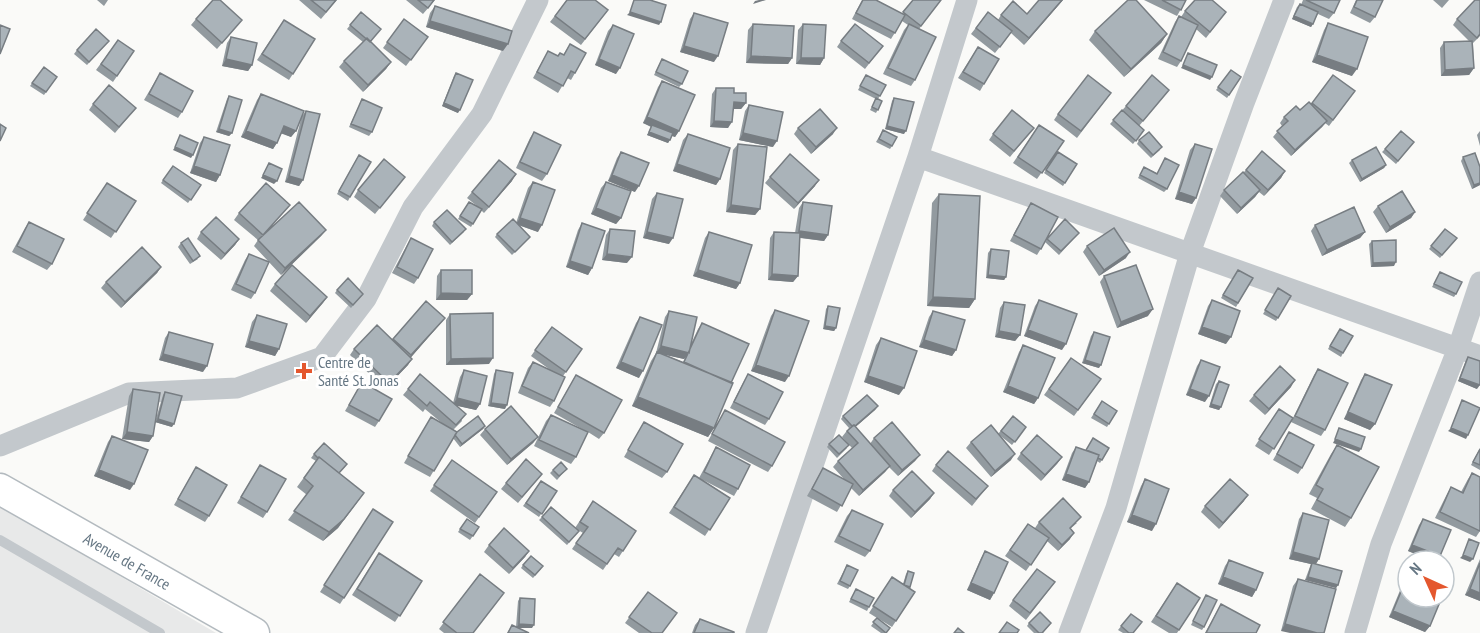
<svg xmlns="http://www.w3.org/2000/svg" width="1480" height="633" font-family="'PT Sans Narrow',sans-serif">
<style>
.built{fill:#e8e9e9}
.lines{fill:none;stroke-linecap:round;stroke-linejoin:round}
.secondary-casing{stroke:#b3babf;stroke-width:33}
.service{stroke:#c3c8cc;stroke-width:10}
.minor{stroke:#c3c8cc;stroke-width:21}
.secondary{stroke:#fff;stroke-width:30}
.wall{fill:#929a9f;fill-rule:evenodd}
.shaded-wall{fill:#777d82}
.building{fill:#aab3b9;stroke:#777d82;stroke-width:1.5}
.poi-dot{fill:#e4572e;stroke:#fff;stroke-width:2}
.labels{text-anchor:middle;stroke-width:6;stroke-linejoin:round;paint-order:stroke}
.poi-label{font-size:16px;fill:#657683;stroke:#fff;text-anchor:start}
.street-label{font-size:16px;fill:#657683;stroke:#fff}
</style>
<rect width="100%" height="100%" fill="#fafaf8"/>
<path class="built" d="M0,505L216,633H0Z"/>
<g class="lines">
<defs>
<path id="secondary" d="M0,489L254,633"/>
</defs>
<use href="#secondary" class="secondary-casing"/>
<path class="service" d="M0,540L160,633"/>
<path class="minor" d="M918,157L1480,356
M0,446L129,393L237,388L322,357L366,299L413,207L482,114L538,0
M756,633L918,157L967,0
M1069,633L1116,508L1190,253L1244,103L1284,0
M1355,633L1381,544L1458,348L1480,282"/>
<use href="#secondary" class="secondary"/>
</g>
<path class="wall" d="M97,0H108L104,6Z
M299,0H337L321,19Z
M406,0H435L423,14Z
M567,0L608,10L581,45L550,22Z
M862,0H876L903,14L913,0H941L919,29L915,80L911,86L883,74L904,30L908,25L902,21L891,39L852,19Z
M1063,0L1024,45L1011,33L995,53L971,34L988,12L998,20L1001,15L1027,14Z
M1144,0H1186L1177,16Z
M1303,0H1340L1334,13L1329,19L1318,14L1311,27L1292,19L1297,7L1300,4L1301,5Z
M1356,0H1383L1375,17L1370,23L1350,13Z
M1433,0H1449L1442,8Z
M1480,0V36L1473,43L1474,68L1469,75L1441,76L1440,48L1444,42L1469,41L1453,25L1457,19Z
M435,6L503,51L426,27L430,13Z
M1185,11L1226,12L1206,38L1196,29L1181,61L1177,67L1158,59L1175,22L1179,16L1181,17Z
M361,12L371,42L391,62L386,69L363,92L339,67L344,61L363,42L347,29Z
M694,13L714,62L680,52L690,19Z
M196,19L237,26L217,49L191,25Z
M404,19L428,37L406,66L383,48Z
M284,20L315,39L289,80L257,60Z
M1328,23L1352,76L1312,62L1324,30Z
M753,24L792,58L788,64L746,63L748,30Z
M803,24L824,58L820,65L796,64L798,30Z
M613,25L616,74L595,65L608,31Z
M1095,31L1167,34L1161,43L1124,77L1089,40Z
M231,37L252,65L248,71L222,66L227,43Z
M118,40L134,51L113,82L96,70Z
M109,41L87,65L74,54L77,50Z
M841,41L878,52L865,69L837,47Z
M570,44L575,73L571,80L567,78L558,93L533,78L548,51L558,56L563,55Z
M978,47L984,84L980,91L958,78Z
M662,59L682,84L679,87L654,75Z
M44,67L57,77L44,95L30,86Z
M1231,70L1241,77L1227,98L1216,90Z
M160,73L182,112L178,118L144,100Z
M456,73L458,113L442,106L454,76Z
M866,75L886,85L878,99L882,101L876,113L870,110L876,99L858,90Z
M662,81L679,131L675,137L672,136L668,143L647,135L651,127L643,123L658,87Z
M716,88L734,93L746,103L741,109H733L728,128L710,127L712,94Z
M1169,90L1139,126L1144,130L1133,144L1110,124L1126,106Z
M1355,91L1329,126L1325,123L1322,127L1291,156L1273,137L1282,126L1280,123L1284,117L1312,103Z
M1111,93L1077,138L1054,120L1058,114Z
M261,94L302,116L306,111L303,180L299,186L285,182L301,119L296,131L291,137L282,133L273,149L241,137L257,100Z
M229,96L232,133L229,136L216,132L227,99Z
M894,98L904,134L885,129L892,101Z
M362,99L372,132L369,136L349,127Z
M93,104L136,108L115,133L89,110Z
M749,105L773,147L739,140L745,111Z
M1039,125L1064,141L1037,179L1013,163Z
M798,128L833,134L811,154L794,134Z
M1034,128L1010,157L989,140L993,134Z
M883,130L892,146L890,149L876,142Z
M1480,131V146L1477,135Z
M534,132L547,174L542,181L516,168L530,138Z
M688,134L720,179L716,185L673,171L683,140Z
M204,137L220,175L216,182L190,173L200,143Z
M1139,140L1160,150L1151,158L1137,144Z
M1414,142L1396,164L1382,152L1385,149Z
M738,144L760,209L755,215L726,212L733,150Z
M1195,144L1196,198L1192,204L1175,199L1190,150Z
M621,152L635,192L608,181L617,158Z
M1058,152L1077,164L1063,186L1044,173Z
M1463,157L1480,185L1472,189L1461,161Z
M357,158L350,197L348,201L337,194Z
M1165,158L1167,189L1164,192L1138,178L1144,167L1157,173Z
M1352,160L1386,165L1384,168L1360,182L1349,163Z
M173,166L201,185L188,203L161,183Z
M1246,170L1285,171L1281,178L1264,196L1259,192L1255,197L1237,214L1220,196L1224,190L1243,173Z
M405,177L375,214L354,197L358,190Z
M770,177L815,186L794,209L765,183Z
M512,181L484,213L481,210L471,227L458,219L469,202L477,206L467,198L472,192Z
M533,182L538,232L518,225L530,237L512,255L495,237L497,234L516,223L528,188Z
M606,182L621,218L616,224L591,214L601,188Z
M107,183L136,201L111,238L83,220Z
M657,193L669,244L643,238L652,199Z
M939,194L975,299L969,308L927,306L932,203Z
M803,202L828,235L824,241L800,238L798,276L793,282L768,280L770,238L774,232L795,233L799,208Z
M1031,203L1045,242L1047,239L1079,233L1059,255L1045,242L1037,255L1010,241L1027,209Z
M290,205L285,211L263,235L326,230L321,236L281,275L254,246L258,240L234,220L239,213Z
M1378,206L1415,212L1411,218L1386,233L1373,212Z
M29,222L52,264L47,270L12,252L25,228Z
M434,222L464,232L450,245L432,226Z
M582,223L592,268L588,275L566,267L578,230Z
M1315,225L1365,232L1360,238L1322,256L1311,231Z
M610,229L627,263L602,260L606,235Z
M1445,229L1457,238L1440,258L1429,249Z
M201,232L239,239L235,245L221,260L197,239Z
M709,232L740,283L736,289L693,276L705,238Z
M411,238L418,278L414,284L392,273L407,245Z
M1372,241L1394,266L1371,267L1369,244Z
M181,243L198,259L190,264L178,247Z
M1087,246L1126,258L1099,276L1083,252Z
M991,249L1006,277L1004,280L986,278L988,253Z
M249,254L255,293L251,299L231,290L245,260Z
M161,267L157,273L121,308L101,288L106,282Z
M441,270L472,294L467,300H436L437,276Z
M1238,270L1253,278L1236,307L1221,298Z
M1440,272L1456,294L1454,297L1432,287Z
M1104,276L1148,316L1117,328L1100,282Z
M275,284L327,297L306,323L270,291Z
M1278,288L1291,296L1276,321L1263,314Z
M337,290L363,294L351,308L335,293Z
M1039,300L1062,350L1024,336L1035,306Z
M1212,300L1226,344L1198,334L1208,306Z
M426,301L445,318L411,357L408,365L385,389L350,355L354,349L392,340Z
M1004,302L1020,335L1015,341L995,337L1000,308Z
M828,306L836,328L834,331L823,329L826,309Z
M775,310L785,382L751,371L771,316Z
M669,311L690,346L698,329L702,323L731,383L714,428L708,437L632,406L651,361L656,353L665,317ZM663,354L684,359L685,358L683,362Z
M933,311L956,350L952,356L919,347L929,317Z
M450,314L489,364L446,365V320Z
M257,315L279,349L275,356L245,347L252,322Z
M640,317L639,378L616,368L636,323Z
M552,327L582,349L563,376L554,401L550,407L518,393L528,368L533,362L549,369L531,356Z
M169,332L203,372L159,360L165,338Z
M1094,332L1099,368L1082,363L1091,336Z
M1338,332L1343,353L1341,357L1328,349Z
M881,338L899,395L864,382L876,345Z
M1023,345L1038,398L1034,404L1003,392L1019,352Z
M1468,357L1477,389L1458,381L1466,360Z
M1071,358L1101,379L1074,416L1044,395Z
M1201,360L1205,402L1186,395L1197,366Z
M1318,369L1325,430L1321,436L1291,422L1269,455L1255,446L1279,409L1293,418L1314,375Z
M464,370L480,404L476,410L455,405L462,421L453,430L457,432L485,426L483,429L460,447L453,438L430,477L404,463L431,417L443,424L425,409L423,412L403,395L408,389L453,403L460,377Z
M496,370L505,409L488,406L494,374Z
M748,374L769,419L765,425L730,408L744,381Z
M1365,374L1375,424L1370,430L1344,419L1361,380Z
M576,375L604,433L599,439L588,432L576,457L571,464L534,446L546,421L551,415L587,432L554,413Z
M1219,381L1221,407L1219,410L1209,407L1216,384Z
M362,382L379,421L375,427L345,411Z
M1291,387L1265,415L1249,401L1254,395Z
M133,389L153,436L149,442L122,439L129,396Z
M165,392L172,427L155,422L163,395Z
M1102,401L1117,411L1107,427L1091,418Z
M878,406L875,410L855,427L870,444L874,438L920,455L915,461L898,476L889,467L885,472L859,496L851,488L837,512L807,496L823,468L844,479L833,467L838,461L852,448L842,437L849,428L841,419L843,416Z
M725,410L772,466L768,472L708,441Z
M1013,416L1026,427L1012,445L998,434Z
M644,422L667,472L662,478L624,457Z
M485,429L538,437L533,443L507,465L480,435Z
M1289,432L1302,468L1298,474L1273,460Z
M112,436L130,490L94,476L108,442Z
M971,442L1011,460L991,477L966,448Z
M829,444L847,448L837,458L827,447Z
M1337,445L1351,518L1345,527L1311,509L1317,498L1309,494L1331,454Z
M716,447L738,489L734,496L703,480L730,498L705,536L669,513L694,475L699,478L712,454Z
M1076,447L1085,450L1109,448L1100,463L1097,461L1089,482L1085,488L1062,480L1072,453Z
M1480,448V470L1471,465Z
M1021,453L1062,457L1041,481L1017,459Z
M314,454L345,467L339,473L364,493L338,528L323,541L288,520L307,495L297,487L316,461L311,458Z
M452,460L497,492L475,523L430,491Z
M260,465L267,512L263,518L237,503Z
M936,465L988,486L972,506L932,471Z
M196,467L209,516L205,522L174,505Z
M553,470L564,472L557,480L550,473Z
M1472,473L1480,531L1476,537L1435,518L1447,494L1451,487L1461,492L1468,479Z
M542,474L518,503L501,489L506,483Z
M1145,479L1152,531L1127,522L1141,486Z
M541,481L557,491L539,517L523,506Z
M893,490L934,493L930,499L911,518L889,496Z
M593,501L636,531L619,557L614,554L603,570L572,549L583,533L575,528Z
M1244,501L1219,529L1201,512L1205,506Z
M373,509L393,522L340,604L320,592Z
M852,510L870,551L865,557L834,542L847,516Z
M1303,513L1319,559L1316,564L1338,585L1336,588L1305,580L1311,564L1289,559L1299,519Z
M542,517L579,531L567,545L539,520Z
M467,519L479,527L470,540L458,532Z
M1423,519L1440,556L1437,561H1433L1408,551L1419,525Z
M1039,522L1077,523L1070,529V539L1058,551L1047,541L1026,571L1005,556L1028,524L1035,528Z
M489,545L529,551L525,557L509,574L484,552Z
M985,551L994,593L990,600L967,590L981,558Z
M379,553L422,581L395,622L352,595Z
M1480,559V601L1465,595Z
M1229,560L1256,590L1252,597L1218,584L1225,566Z
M523,565L541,569L533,578L521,568Z
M847,565L850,586L848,589L837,584Z
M908,571L909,588L915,592L892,627L879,619L890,628L886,633H881L871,626L877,618L869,613L892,577L903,584L906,574Z
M480,574L473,633H444L439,629Z
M1298,579L1336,589L1281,631L1293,586Z
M1055,582L1026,620L1009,606L1013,600Z
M1405,582L1430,626L1425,632L1389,617L1401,588Z
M1177,583L1200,598L1177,633H1169L1151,622Z
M856,589L869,607L867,611L849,602Z
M648,592L662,633H639L625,623Z
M1206,595L1204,627L1202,630L1191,625Z
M520,598L532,628H518L529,633H507L512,625L516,627L518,601Z
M1221,604L1256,633H1205Z
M1131,614L1133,633H1123L1118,630Z
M700,619L734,633H692L695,625Z
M1029,623H1051L1043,633H1034L1027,626Z"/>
<path class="shaded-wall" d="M759,0H766L753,4L755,1Z
M1062,0H1063L1024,45L1029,38Z
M630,12L661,22L659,25L627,15Z
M1294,16L1313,24L1311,27L1292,19Z
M430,21L508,44L503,51L426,27Z
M1167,34L1161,43L1124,77L1131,69Z
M684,46L718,56L714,62L680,52Z
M1317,55L1357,69L1352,76L1312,62Z
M751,56L792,58L788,64L746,63Z
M801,58H824L820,65L796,64Z
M226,59L252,65L248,71L222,66Z
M599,59L620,68L616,74L595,65Z
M391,62L386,69L363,92L368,85Z
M1183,65L1212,77L1210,80L1181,68Z
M1474,68L1469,75L1441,76L1445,70Z
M734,102L746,103L741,109H729Z
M444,103L460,110L458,113L442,106Z
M647,117L679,131L675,137L643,123Z
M714,121L732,122L728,128L710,127Z
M1327,121L1322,127L1291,156L1295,150Z
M284,126L296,131L291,137L280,133Z
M887,126L906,131L904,134L885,129Z
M837,128L833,134L811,154L816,147Z
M219,129L232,133L229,136L216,132Z
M246,131L277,143L273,149L241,137Z
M649,132L670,140L668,143L647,135Z
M743,133L777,141L773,147L739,140Z
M175,147L193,155L191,158L173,150Z
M677,164L720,179L716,185L673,171Z
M1386,165L1384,168L1360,182L1362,179Z
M194,166L220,175L216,182L190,173Z
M1285,171L1281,178L1264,196L1268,190Z
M516,174L512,181L484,213L489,207Z
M263,175L277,181L274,184L261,178Z
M612,175L639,186L635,192L608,181Z
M289,176L303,180L299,186L285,182Z
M819,180L815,186L794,209L798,203Z
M1480,183V185L1472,189L1474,185Z
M1260,190L1255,197L1237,214L1241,208Z
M1179,192L1196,198L1192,204L1175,199Z
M731,205L760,209L755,215L726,212Z
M596,208L621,218L616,224L591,214Z
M1415,212L1411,218L1386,233L1390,227Z
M520,218L542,225L538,232L516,224Z
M326,230L321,236L281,275L285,268Z
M799,231L828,235L824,241L795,237Z
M647,232L673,238L669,244L643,238Z
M1365,232L1360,238L1322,256L1327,250Z
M239,239L235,245L221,260L225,254Z
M1130,252L1126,258L1099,276L1104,270Z
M607,254L632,257L627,263L602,260Z
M570,261L592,268L588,275L566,267Z
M1396,262L1394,266L1371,267L1373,263Z
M161,267L157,273L121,308L125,302Z
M698,270L740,283L736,289L693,276Z
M772,274L798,276L793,282L768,280Z
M988,275L1006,277L1004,280L986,278Z
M441,293L472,294L467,300H436Z
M327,297L323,303L306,323L310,316Z
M933,297L975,299L969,308L927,306Z
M1153,309L1148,316L1117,328L1121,322Z
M445,318L440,324L407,362L411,355Z
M825,326L836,328L834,331L823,329Z
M1202,327L1231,337L1226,344L1198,334Z
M1028,330L1066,344L1062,350L1024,336Z
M999,331L1020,335L1015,341L995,337Z
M924,340L956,350L952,356L919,347Z
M249,341L279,349L275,356L245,347Z
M661,346L689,353L684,359L656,353Z
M163,354L207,366L203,372L159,360Z
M493,358L489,364L446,365L451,359Z
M412,359L408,365L385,389L389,383Z
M1085,360L1101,365L1099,368L1082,363Z
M621,362L643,371L639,378L616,368Z
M756,365L789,376L785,382L751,371Z
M868,376L904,388L899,395L864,382Z
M1460,378L1480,385L1477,389L1458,381Z
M1295,380L1291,387L1265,415L1269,409Z
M1008,386L1038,398L1034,404L1003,392Z
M1190,389L1209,396L1205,402L1186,395Z
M638,397L714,428L708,437L632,406Z
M457,398L480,404L476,410L453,405Z
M491,403L507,405L505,409L488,406Z
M1211,404L1221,407L1219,410L1209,407Z
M878,406L875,410L851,431L853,427Z
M1348,412L1375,424L1370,430L1344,419Z
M158,419L174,424L172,427L155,422Z
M485,426L483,429L460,447L462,444Z
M1451,428L1468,435L1466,439L1448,431Z
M127,432L153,436L149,442L122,439Z
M538,437L533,443L507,465L511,459Z
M1335,439L1361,449L1359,452L1333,443Z
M1015,454L1011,460L991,477L995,471Z
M920,455L915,461L898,476L902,470Z
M1062,457L1057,464L1041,481L1045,475Z
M890,466L885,472L859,496L863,490Z
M99,470L134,484L130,490L94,476Z
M1066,474L1089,482L1085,488L1062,480Z
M364,493L338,528L323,541L329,532Z
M934,493L930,499L911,518L915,512Z
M1248,495L1244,501L1219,529L1223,523Z
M1132,515L1156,524L1152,531L1127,522Z
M1074,533L1070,539L1058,551L1062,545Z
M1412,545L1440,556L1437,561H1433L1408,551Z
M529,551L525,557L509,574L513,568Z
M1293,552L1319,559L1315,565L1289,559Z
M1463,555L1473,559L1470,562L1460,558Z
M1223,577L1256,590L1252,597L1218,584Z
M1308,577L1338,585L1336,588L1305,580Z
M971,583L994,593L990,600L967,590Z
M1470,589L1480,593V601L1465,595Z
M1393,611L1430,626L1425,632L1389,617Z
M519,624L534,625L532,628H516Z
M1285,624L1317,633H1290L1281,631Z"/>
<path class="building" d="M213,0H220L242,20L222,43L196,19Z
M311,0H336L326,12Z
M418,0H434L428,8Z
M567,0H595L608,10L585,39L555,16Z
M634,0H650L666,5L661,22L630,12Z
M863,0H876L905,15L895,33L856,13Z
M913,0H941L921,26L903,12Z
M1039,0H1062L1029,38L1001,15L1013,1L1027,14Z
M1128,0H1136L1167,34L1131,69L1095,31Z
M1162,0H1186L1181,10Z
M1195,0H1212L1226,12L1210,32L1185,11Z
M1306,0H1340L1334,13Z
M1357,0H1383L1375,17L1354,7Z
M1475,0H1480V34L1477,38L1457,19Z
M1300,4L1318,12L1313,24L1294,16Z
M435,6L512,31L508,44L430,21Z
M361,12L381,29L370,42L350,25Z
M988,12L1012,31L1000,47L976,28Z
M694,13L728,23L718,56L684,46Z
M1179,16L1198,25L1181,61L1163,52Z
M404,19L428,37L411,60L387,42Z
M284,20L315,39L293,74L262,54Z
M1328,23L1368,37L1357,69L1317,55Z
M753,24L794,26L792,58L751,56Z
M803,24L826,25L824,58H801Z
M855,24L883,46L869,63L841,41Z
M909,24L936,37L915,80L888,68Z
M0,25L10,29L0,54Z
M613,25L634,34L620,68L599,59Z
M96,29L109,41L89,62L77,50Z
M231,37L257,43L252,65L226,59Z
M367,38L391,62L368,85L344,61Z
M118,40L134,51L117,76L101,64Z
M1472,41L1474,68L1445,70L1444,42Z
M570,44L586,53L575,73L571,71L563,86L537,72L548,51L558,56L560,53L564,55Z
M978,47L999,59L984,84L963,72Z
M1188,53L1217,65L1212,77L1183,65Z
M662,59L688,71L682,84L656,72Z
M44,67L57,77L46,92L32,83Z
M1231,70L1241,77L1229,95L1218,87Z
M160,73L193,91L182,112L149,94Z
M456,73L473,80L460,110L444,103Z
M866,75L886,85L880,96L860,86Z
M1088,75L1111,93L1081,131L1058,114Z
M1152,75L1169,90L1143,121L1126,106Z
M1333,75L1355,91L1333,120L1312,103Z
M662,81L695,95L679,131L647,117Z
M109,85L136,108L119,127L93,104Z
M716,88H734V93H746V103L734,102L732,122L714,121Z
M261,94L304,111L296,131L284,126L277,143L246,131Z
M229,96L242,100L232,133L219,129Z
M876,98L882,101L878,110L872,107Z
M894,98L914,102L906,131L887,126Z
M362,99L382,108L372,132L351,124Z
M1309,102L1327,121L1295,150L1277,131L1288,121L1284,117L1296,106L1300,110Z
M749,105L783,112L777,141L743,133Z
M820,109L837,128L816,147L798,128Z
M1012,110L1034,128L1014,151L993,134Z
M1122,110L1144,130L1136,141L1113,120Z
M306,111L320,114L303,180L289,176Z
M0,124L6,128L0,141Z
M652,125L673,133L670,140L649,132Z
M1039,125L1064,141L1042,173L1018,157Z
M883,130L897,137L892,146L879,139Z
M1401,131L1414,142L1398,161L1385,149Z
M534,132L561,145L547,174L520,162Z
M1149,132L1162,147L1153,155L1139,140Z
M688,134L730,148L720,179L677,164Z
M180,135L198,143L193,155L175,147Z
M204,137L230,145L220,175L194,166Z
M738,144L767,147L760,209L731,205Z
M1195,144L1212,149L1196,198L1179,192Z
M1376,147L1386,165L1362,179L1352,160Z
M1262,151L1285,171L1268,190L1246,170Z
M621,152L649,163L639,186L612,175Z
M1058,152L1077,164L1065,183L1046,170Z
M1475,153L1480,167V183L1474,185L1463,157Z
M790,154L819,180L798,203L770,177Z
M359,155L371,162L350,197L339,191Z
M1165,158L1179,165L1167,189L1140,175L1144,167L1157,174Z
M384,159L405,177L380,208L358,190Z
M499,160L516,174L489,207L472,192Z
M269,163L282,169L277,181L263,175Z
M173,166L201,185L191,200L163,180Z
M1243,172L1260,190L1241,208L1224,190Z
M533,182L555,190L542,225L520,218Z
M606,182L631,191L621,218L596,208Z
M107,183L136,201L116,232L87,213Z
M266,183L290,205L263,235L239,213Z
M1402,191L1415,212L1390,227L1378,206Z
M657,193L683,199L673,238L647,232Z
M939,194L980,196L975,299L933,297Z
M299,202L326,230L285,268L258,240Z
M469,202L482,209L473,224L460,216Z
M803,202L832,206L828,235L799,231Z
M1031,203L1058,217L1041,249L1014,235Z
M1354,207L1365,232L1327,250L1315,225Z
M447,210L466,229L452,242L434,222Z
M216,217L239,239L225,254L201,232Z
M513,219L530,237L515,252L497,234Z
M1065,219L1079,233L1061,251L1047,239Z
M29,222L64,239L52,264L17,246Z
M582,223L605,231L592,268L570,261Z
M1114,228L1130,252L1104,270L1087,246Z
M610,229L635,231L632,257L607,254Z
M1445,229L1457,238L1442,255L1431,246Z
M709,232L752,245L740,283L698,270Z
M774,232L800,233L798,276L772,274Z
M188,238L200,256L193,261L181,243Z
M411,238L433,249L418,278L397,267Z
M1396,240V262L1373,263L1372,241Z
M142,247L161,267L125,302L106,282Z
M991,249L1009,251L1006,277L988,275Z
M249,254L269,262L255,293L236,284Z
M292,265L327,297L310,316L275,284Z
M1136,265L1153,309L1121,322L1104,276Z
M441,270H472V294L441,293Z
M1238,270L1253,278L1238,303L1223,295Z
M1440,272L1462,282L1456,294L1434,284Z
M348,278L363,294L353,305L337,290Z
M1278,288L1291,296L1278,318L1265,310Z
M1039,300L1077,314L1066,344L1028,330Z
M1212,300L1240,311L1231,337L1202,327Z
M426,301L445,318L411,355L393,339Z
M1004,302L1025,305L1020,335L999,331Z
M828,306L840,308L836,328L825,326Z
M775,310L809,321L789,376L756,365Z
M669,311L697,317L689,353L661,346Z
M933,311L965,320L956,350L924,340Z
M493,313V358L451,359L450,314Z
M257,315L287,324L279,349L249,341Z
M640,317L662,325L643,371L621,362Z
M702,323L749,344L731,383L684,362Z
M377,325L412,359L389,383L354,349Z
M552,327L582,349L566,372L535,350Z
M1340,329L1353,336L1343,353L1330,346Z
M169,332L213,344L207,366L163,354Z
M1094,332L1110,337L1101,365L1085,360Z
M881,338L917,351L904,388L868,376Z
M1023,345L1055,358L1038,398L1008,386Z
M657,352L733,383L714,428L638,397Z
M1468,357L1480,361V385L1460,378Z
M1071,358L1101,379L1078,410L1049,389Z
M1201,360L1220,367L1209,396L1190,389Z
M533,362L565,377L554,401L522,386Z
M1280,366L1295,380L1269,409L1254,395Z
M1318,369L1348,383L1325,430L1295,416Z
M464,370L487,376L480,404L457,398Z
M496,370L513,373L507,405L491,403Z
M420,374L466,414L456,425L430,402L427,406L408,389Z
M748,374L783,392L769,419L734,402Z
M1365,374L1392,385L1375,424L1348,412Z
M576,375L622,400L604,433L558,407Z
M1219,381L1229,385L1221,407L1211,404Z
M362,382L392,399L379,421L349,405Z
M133,389L160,393L153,436L127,432Z
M165,392L182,396L174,424L158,419Z
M867,395L878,406L855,426L854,425L852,426L843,416Z
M1462,400L1480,408L1468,435L1451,428Z
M1102,401L1117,411L1109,424L1094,414Z
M511,406L538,437L511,459L485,429Z
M1279,409L1293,418L1274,449L1259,439Z
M725,410L785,442L772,466L712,434Z
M551,415L588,432L576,457L539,440Z
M478,416L485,426L462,444L455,435L457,432Z
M1013,416L1026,427L1015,442L1001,431Z
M431,417L457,432L434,471L408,456Z
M644,422L683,444L667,472L628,450Z
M892,422L920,455L902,470L874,438Z
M854,425L890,466L863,490L838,461L858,443L847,431Z
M991,425L1015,454L995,471L971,442Z
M1339,428L1365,437L1361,449L1335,439Z
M1289,432L1314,445L1302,468L1277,454Z
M839,435L849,445L839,454L829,444Z
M1037,435L1062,457L1045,475L1021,453Z
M112,436L148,450L134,484L99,470Z
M1093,438L1109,448L1102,460L1098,458L1099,455L1086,450Z
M324,443L347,464L339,473L319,457L318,458L314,454Z
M1337,445L1379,467L1351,518L1317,500L1323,489L1316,485Z
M716,447L750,465L738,489L704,472Z
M1076,447L1099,455L1089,482L1066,474Z
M1480,449V465L1473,462Z
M948,451L988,486L976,499L936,465Z
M319,457L364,493L344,519L329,532L294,511L313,486L304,478Z
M526,459L542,474L522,497L506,483Z
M452,460L497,492L479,517L434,485Z
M561,462L567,469L559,476L553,470Z
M260,465L286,479L267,512L241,497Z
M196,467L227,485L209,516L178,499Z
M823,468L853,484L842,506L812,489Z
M912,471L934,493L915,512L893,490Z
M1472,473L1480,477V531L1440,512L1451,487L1463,493Z
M694,475L730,498L710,530L674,507Z
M1145,479L1169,489L1156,524L1132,515Z
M1230,479L1248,495L1223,523L1205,506Z
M541,481L557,491L542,514L526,503Z
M1063,498L1081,517L1070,528L1074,533L1062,545L1039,522Z
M593,501L636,531L623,551L618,548L607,564L576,543L588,527L580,522Z
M551,507L579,531L569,542L542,517Z
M373,509L393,522L344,598L324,585Z
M852,510L883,524L870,551L839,536Z
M1303,513L1329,520L1319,559L1293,552Z
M467,519L479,527L473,536L460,529Z
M1423,519L1451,530L1440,556L1412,545Z
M1028,524L1049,538L1031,565L1010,550Z
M504,528L529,551L513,568L489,545Z
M1469,539L1479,543L1473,559L1463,555Z
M985,551L1008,562L994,593L971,583Z
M379,553L422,581L400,616L357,589Z
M531,556L543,566L535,575L523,565Z
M1229,560L1263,573L1256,590L1223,577Z
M1312,563L1342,571L1338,585L1308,577Z
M1480,563V593L1470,589Z
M847,565L858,570L850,586L840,581Z
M1037,569L1055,582L1030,613L1013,600Z
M908,571L914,573L910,587L904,585Z
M480,574L504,593L473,633H457L443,622Z
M892,577L915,592L896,621L873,606Z
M1298,579L1336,589L1324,633H1317L1285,624Z
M1405,582L1408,583V597H1442L1430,626L1393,611Z
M1177,583L1200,598L1179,630L1156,616Z
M856,589L874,598L869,607L851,599Z
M648,592L677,613L662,633H652L629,617Z
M1206,595L1217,600L1204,627L1193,621Z
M520,598L535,599L534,625L519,624Z
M1221,604L1260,625L1256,633H1206Z
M1040,612L1051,623L1042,633H1039L1029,623Z
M1131,614L1142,622L1133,633H1129L1121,626Z
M877,618L890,628L886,633L873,622Z
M700,619L734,632V633H694Z
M1007,622L1019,630L1017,633H999Z
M512,625L529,633H508Z
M958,628L964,633H954Z"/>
<path class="poi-dot" d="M301 362h6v6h6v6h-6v6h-6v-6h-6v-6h6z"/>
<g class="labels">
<g class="poi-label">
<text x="318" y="368">Centre de<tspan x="318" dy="18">Santé St. Jonas</tspan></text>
</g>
<g class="street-label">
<text transform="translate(127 561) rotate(30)" y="6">Avenue de France</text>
</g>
</g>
<g transform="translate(1426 579) rotate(315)"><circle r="28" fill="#ffffff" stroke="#c1c8cd" stroke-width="1.5"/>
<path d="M0-4.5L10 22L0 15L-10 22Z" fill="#e4572e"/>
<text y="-9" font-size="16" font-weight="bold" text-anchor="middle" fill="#657683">N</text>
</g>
</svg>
